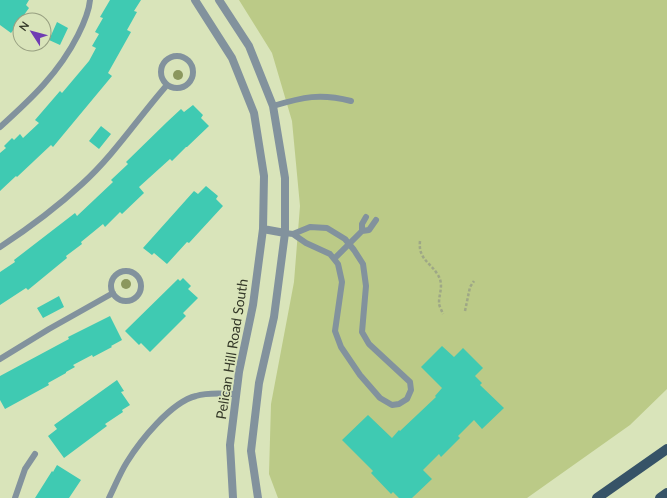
<svg xmlns="http://www.w3.org/2000/svg" width="667" height="498" font-family="Lato,sans-serif">
<style>
.green{fill:#bbca87}
.building{fill:#3fcab2}
.lines{fill:none;stroke-linecap:round;stroke-linejoin:round}
.path{stroke:#9ea786;stroke-width:2.5;stroke-dasharray:3 2;stroke-linecap:butt}
.service{stroke:#82929d;stroke-width:6}
.tertiary{stroke:#82929d;stroke-width:8}
.primary{stroke:#365367;stroke-width:10}
.tree{fill:#8b975e}
.labels{text-anchor:middle;stroke-width:3.5;stroke-linejoin:round;paint-order:stroke}
.street-label{font-size:14px;fill:#343828;stroke:#d9e4ba}
</style>
<rect width="100%" height="100%" fill="#d9e4ba"/>
<path class="green" d="M239,0H667V389L630,425L527,498H278L269,474L271,404L294,282L300,206L292,121L272,53Z"/>
<path class="building" d="M0,0H29L26,5L29,8L11,33L0,25Z
M110,0H141L134,11L137,12L127,30L131,32L108,73L112,76L53,147L51,145L17,177L16,176L0,191V153L6,148L4,146L12,138L14,140L20,134L23,138L39,123L35,120L60,91L62,93L89,61L96,48L92,46L99,34L95,32L103,18L100,17Z
M57,22L68,28L60,45L49,40Z
M193,105L203,115L201,118L209,126L187,147H186L172,161L170,159L139,187L144,193L122,214L120,212L105,227L103,224L81,242L82,244L66,256L67,258L28,290L26,288L0,305V272L15,262L14,260L75,213L77,216L113,182L111,180L128,164L126,162L167,122L181,109L184,112Z
M101,126L111,134L99,149L89,141Z
M206,186L218,196L216,199L223,206L189,243L187,242L167,264L154,253L152,255L143,248L194,191L198,194Z
M183,278L191,286L188,289L198,298L183,313L186,316L150,352L141,343L139,345L125,331L178,279L180,281Z
M59,296L64,307L43,318L37,308Z
M110,316L122,340L111,346L112,347L93,357L92,355L73,365L75,367L66,372V373L48,383L49,385L5,409L0,400V376L69,339L68,337Z
M442,346L454,357L463,348L483,368L475,376L482,383L480,385L504,408L482,429L474,420L458,436L460,438L441,457L439,454L423,470L432,479L412,498H399L393,492L391,494L371,473L373,471L342,440L368,415L392,438L399,430L400,431L436,397L435,396L442,388L421,367Z
M117,380L124,391L121,392L130,405L122,410L123,412L105,424L107,426L64,458L48,436L57,429L54,425Z
M57,465L81,480L69,498H35L52,471L53,472Z"/>
<g class="lines">
<path class="path" d="M420,241C418,259 430,262 438,275C444,285 439,293 439,303C439,306 442,311 443,314
M465,311L470,287L474,281"/>
<path class="service" d="M161 72a16 16 0 1 1 32 0a16 16 0 1 1-32 0Z
M273,106C303,97 320,93 351,101
M0,127C31,99 59,73 78,35C83,25 89,12 90,0
M362,231V224L366,217
M285,233L293,234L306,243L330,254L338,264L342,282L335,331L341,347L360,375L380,398L392,405L399,404L407,399L411,390L410,382L369,344L362,332L366,286L363,264L354,250L345,239L327,228L310,227L293,234
M0,247C29,228 56,208 82,184C114,155 138,118 167,85
M334,259L362,231L369,230L376,220
M111 286a15 15 0 1 1 30 0a15 15 0 1 1-30 0Z
M0,359L49,329L113,293
M15,498L25,469L35,454
M109,498C115,486 120,473 127,462C140,441 171,402 196,396C209,392 223,394 236,394"/>
<path class="tertiary" d="M195,0L232,58L254,113L264,176L263,229L253,305L239,372L230,445L233,498
M219,0L249,46L273,106L285,178V233L274,317L259,383L251,451L258,498
M263,229L285,233"/>
<path class="primary" d="M597,498L667,449
M660,498L667,493"/>
</g>
<g class="tree">
<circle cx="178" cy="75" r="5"/>
<circle cx="126" cy="284" r="5"/>
</g>
<g class="labels">
<g class="street-label">
<text transform="translate(232 349) rotate(-81)" y="5">Pelican Hill Road South</text>
</g>
</g>
<g transform="translate(32 32) rotate(306)"><circle r="19" fill="#d9e4ba" stroke="#979f80"/>
<path d="M0-3L7 15L0 10L-7 15Z" fill="#6f3cb3"/>
<text y="-6" font-size="11" font-weight="bold" text-anchor="middle" fill="#343828">N</text>
</g>
</svg>
